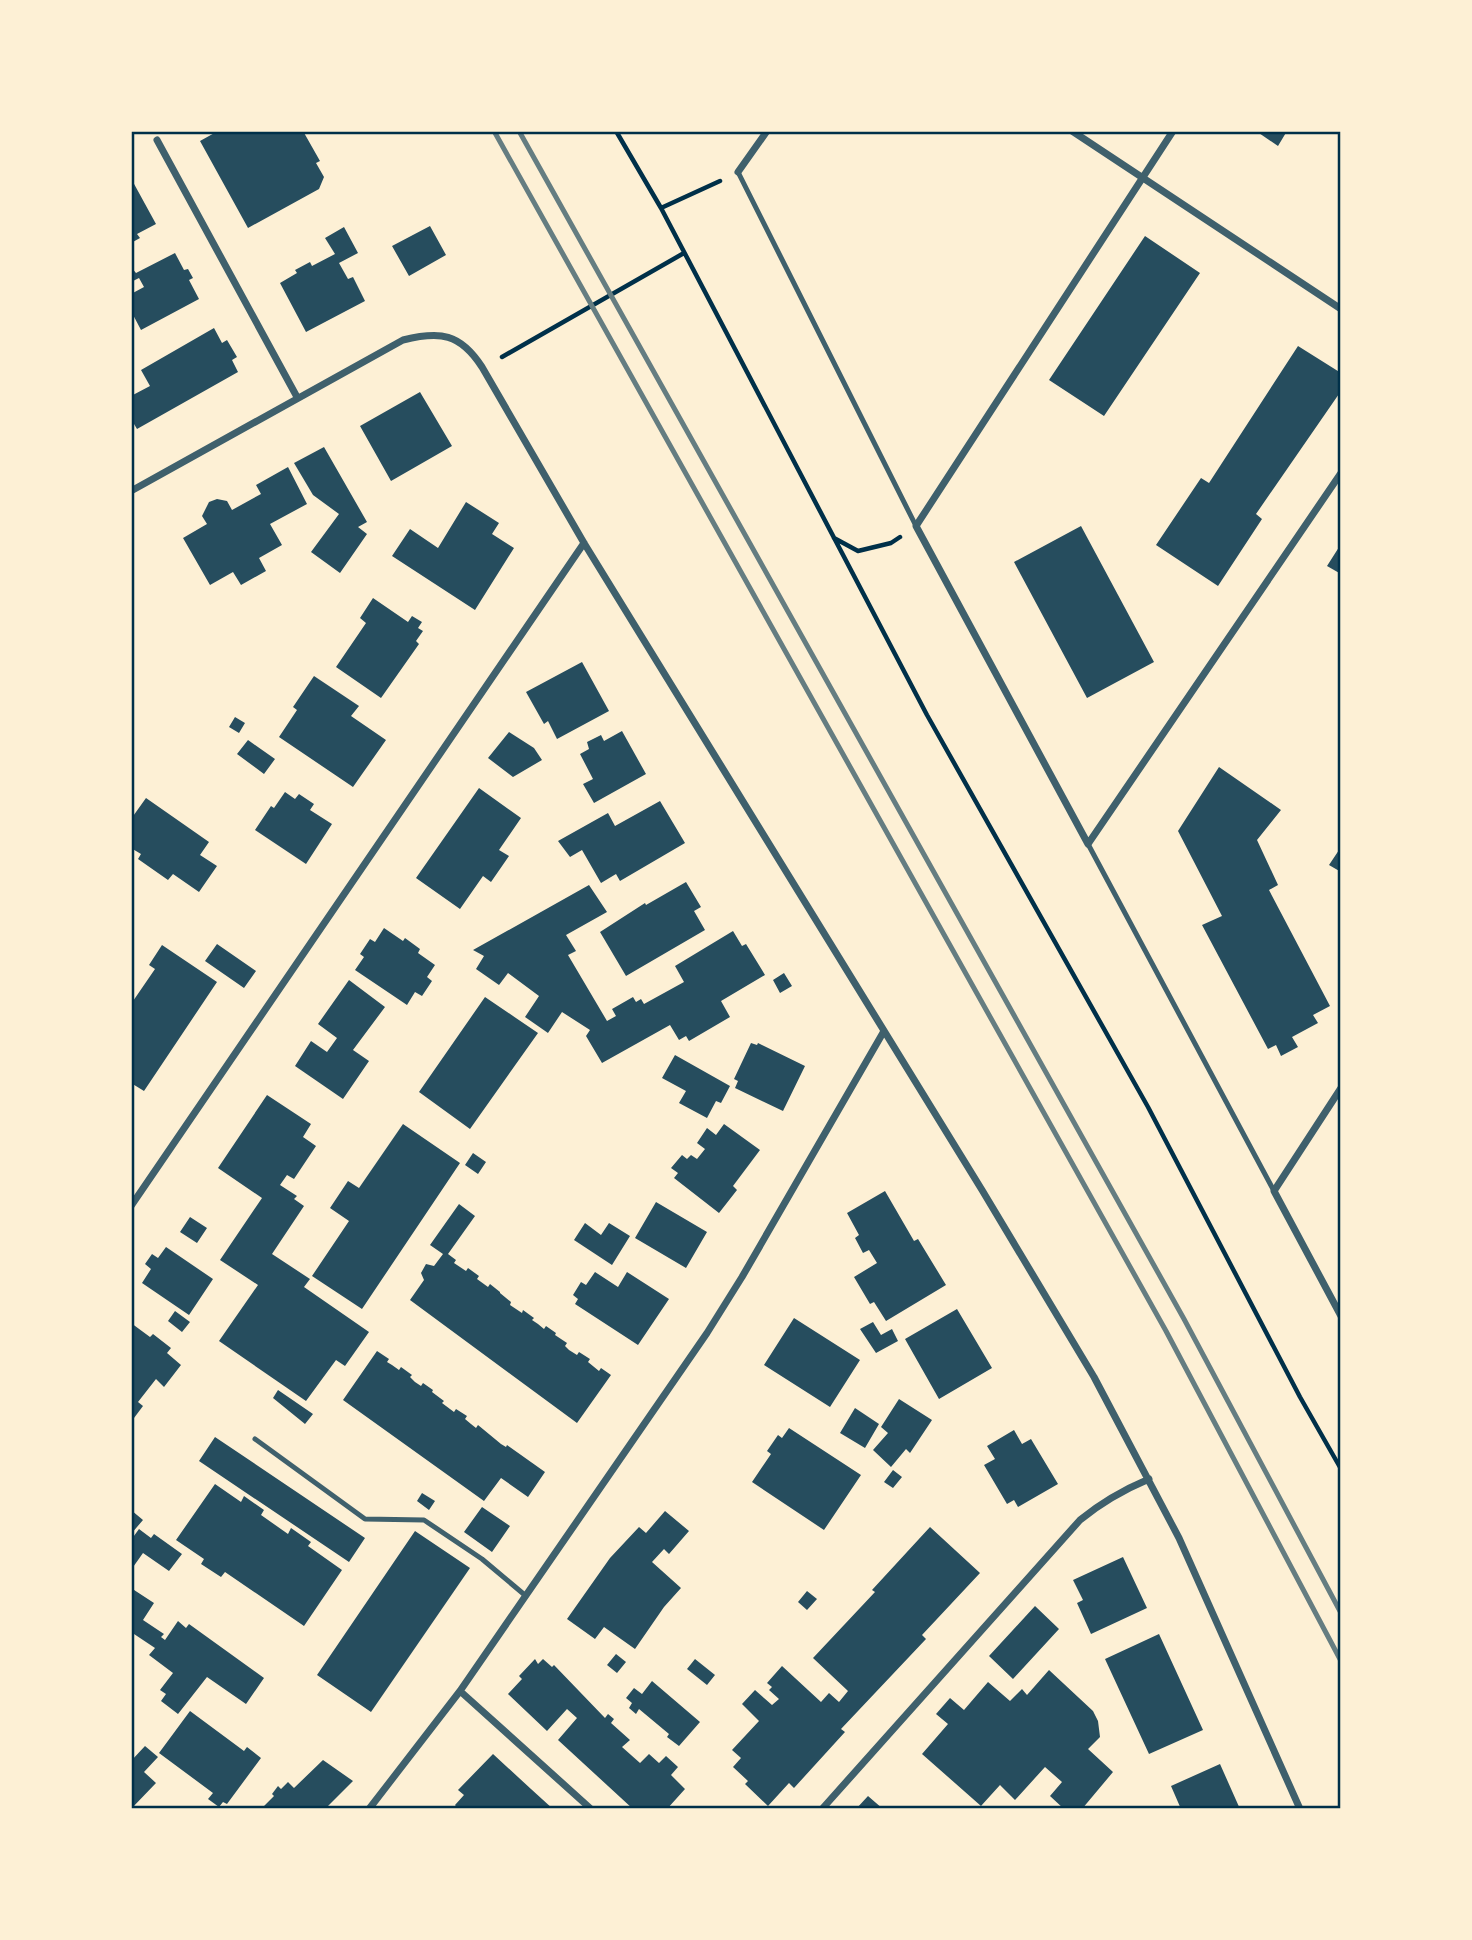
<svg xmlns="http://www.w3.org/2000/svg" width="1472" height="1940" font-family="'Alegreya Sans',sans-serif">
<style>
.building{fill:#264d5e}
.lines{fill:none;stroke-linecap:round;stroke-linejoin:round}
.path{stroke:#003049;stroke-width:4.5}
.service{stroke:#3f606c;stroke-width:5}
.minor{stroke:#3f606c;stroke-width:7}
.rail{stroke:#657d81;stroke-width:5}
.neatline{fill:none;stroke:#003049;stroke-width:2.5}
</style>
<rect width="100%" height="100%" fill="#fdf0d5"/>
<path class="building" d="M218,131H303L320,161L316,163L324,177L319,189L248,228L200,141Z
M1256,131H1287L1278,146Z
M133,182L156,224L137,234L140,238L131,243V183Z
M430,226L446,255L409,276L392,246Z
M344,227L358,253L339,263L348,279L353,277L365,301L306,332L280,283L297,273L295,270L310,262L312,266L335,254L325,238Z
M1145,236L1200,273L1104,416L1049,380Z
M175,253L184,270L188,269L193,278L189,280L199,299L141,330L131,311V294L144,287L139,278L131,282V267L136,273Z
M214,328L222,343L227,340L237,357L232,360L238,372L137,429L131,419V396L150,386L141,370Z
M1298,346L1341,373V391L1256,514L1262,519L1218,586L1156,545L1201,478L1209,483Z
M420,392L452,446L391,481L360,426Z
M324,447L367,522L358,527L367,534L340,573L311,552L339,514L313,495L294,463Z
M288,467L307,504L270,524L282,545L259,558L266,571L241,585L233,572L210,585L183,538L207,524L202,516L209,502L217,499L227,501L232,510L261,494L256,485Z
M466,502L499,523L492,534L514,548L475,610L392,556L410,529L438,548Z
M1081,526L1154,662L1087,698L1014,562Z
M1341,544V574L1327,566Z
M373,598L408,622L412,616L422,622L418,628L423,631L416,641L419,644L381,698L336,667L366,623L360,618Z
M582,662L609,711L557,739L548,721L544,724L526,692Z
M314,676L359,706L351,716L386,740L353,787L279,737L297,710L293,707Z
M235,717L245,723L239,733L229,727Z
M622,731L646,774L594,803L583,784L593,779L580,754L589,749L587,742L601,735L604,741Z
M509,732L534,748L542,760L513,777L488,758Z
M248,740L275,759L264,774L237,754Z
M1219,767L1281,810L1257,840L1278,885L1269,890L1330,1006L1313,1015L1318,1023L1292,1037L1298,1047L1281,1056L1276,1045L1268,1049L1202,925L1222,916L1178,831Z
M479,788L521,818L499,850L509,856L491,882L483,876L460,909L416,878Z
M285,792L295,799L299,794L314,804L310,810L332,824L306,864L255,830L271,806L274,808Z
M146,798L209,842L200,855L217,866L199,892L173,874L168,880L138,859L141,854L131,848V819Z
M660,801L685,843L620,881L616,874L601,883L582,850L570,857L558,841L608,813L615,826Z
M1341,847V872L1329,865Z
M686,882L701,907L694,911L705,930L626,976L600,932L645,903L646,905Z
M589,885L607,912L566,935L576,951L568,955L607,1021L616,1016L612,1009L633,997L636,1002L641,999L644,1004L684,982L675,966L733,931L742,946L746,944L765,975L721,1001L730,1017L689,1041L686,1036L679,1040L670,1025L602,1063L586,1036L590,1030L562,1012L548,1033L525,1017L539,996L508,973L499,985L476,969L484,956L473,950Z
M384,928L403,941L405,938L420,949L418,953L435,965L427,977L432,981L422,996L415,992L407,1005L355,970L364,957L360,954L370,939L375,942Z
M217,944L256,971L244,988L205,961Z
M162,945L217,982L144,1091L131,1083V1004L155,969L149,965Z
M784,973L792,986L780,993L773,980Z
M349,980L385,1007L353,1050L369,1061L343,1099L295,1066L311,1041L327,1052L337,1038L318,1024Z
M485,997L538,1033L470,1129L419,1092Z
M751,1043L757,1045L758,1043L805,1066L783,1111L735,1088L738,1081L734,1079Z
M675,1055L730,1086L721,1103L716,1101L707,1118L679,1103L686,1091L662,1078Z
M267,1095L311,1124L303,1137L316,1146L294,1179L287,1175L280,1185L297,1196L294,1199L304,1206L272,1254L310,1279L304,1287L369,1332L345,1366L336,1360L306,1401L219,1341L258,1285L220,1260L262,1198L218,1168Z
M403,1124L460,1163L362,1309L312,1276L349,1221L330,1208L348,1181L359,1188Z
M724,1124L760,1150L733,1186L737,1190L719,1213L674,1178L678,1173L671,1168L682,1155L687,1159L691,1155L697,1159L705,1149L697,1143L707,1128L716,1135Z
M473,1153L486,1162L478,1174L465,1165Z
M885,1191L914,1241L918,1239L946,1285L886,1321L874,1302L870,1304L854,1277L877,1263L869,1250L863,1253L855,1238L859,1235L847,1213Z
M656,1202L707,1232L686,1268L635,1238Z
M459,1204L475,1216L448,1254L456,1260L454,1263L466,1271L468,1268L479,1276L477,1279L488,1287L490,1284L500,1292V1293L511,1302L510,1305L522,1313L523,1310L534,1318L532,1320L538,1324L544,1329L546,1326L556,1333L555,1335L567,1343L565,1346L569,1350L577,1355L579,1352L590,1359L588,1362L599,1371L601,1368L611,1375L577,1423L410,1300L424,1280L421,1273L426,1264L434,1266L443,1254L430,1245Z
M190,1217L207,1228L197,1243L180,1232Z
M585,1223L601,1235L609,1223L630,1236L612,1265L574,1240Z
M166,1247L213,1279L189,1315L142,1283L151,1269L145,1264L152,1254L158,1258Z
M595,1272L618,1287L627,1272L669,1299L638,1345L575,1304L578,1299L573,1295L581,1282L586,1285Z
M957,1309L992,1368L939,1399L905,1339Z
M175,1311L190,1322L182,1332L168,1321Z
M794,1318L860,1360L830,1407L764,1365Z
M873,1322L881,1335L892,1329L898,1341L876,1353L860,1329Z
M131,1323L150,1337L153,1334L171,1348L167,1353L181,1365L164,1387L156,1379L138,1402L143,1406L131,1422Z
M377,1351L389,1359L387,1362L392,1365L399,1370L401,1367L412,1375L410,1377L415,1382L421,1386L423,1383L433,1390L432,1392L444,1401L442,1403L454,1412L456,1409L467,1416L465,1419L471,1424L476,1428L478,1425L501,1444L506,1447L507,1445L545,1472L528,1497L501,1478L484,1501L343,1400Z
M278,1390L313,1414L305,1424L273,1398Z
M899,1399L932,1420L910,1453L906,1449L891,1467L873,1450L888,1433L881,1427Z
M855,1408L879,1424L865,1448L840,1433Z
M789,1428L861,1475L824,1530L752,1482L771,1454L767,1451L778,1435L782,1438Z
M1014,1430L1022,1444L1031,1439L1058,1484L1018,1507L1014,1500L1007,1504L984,1465L995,1459L987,1446Z
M215,1437L365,1538L349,1562L199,1461Z
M893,1470L902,1477L893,1488L884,1482Z
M215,1484L241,1502L244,1496L264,1510L261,1515L288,1534L291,1528L311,1542L308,1546L342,1570L304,1626L225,1572L221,1577L201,1564L204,1559L176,1540Z
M422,1493L435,1501L429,1510L417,1501Z
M482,1507L510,1526L492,1552L464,1532Z
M131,1510L143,1520L131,1534Z
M665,1511L689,1531L669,1554L664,1549L652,1562L681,1588L664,1607L635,1649L604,1627L595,1639L567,1619L610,1558L639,1527L646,1533Z
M930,1527L980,1573L922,1635L926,1639L841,1729L845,1732L794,1788L789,1783L768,1806L745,1784L748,1781L733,1767L741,1758L732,1750L759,1721L742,1704L755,1690L772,1705L779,1699L769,1690L772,1687L767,1683L782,1666L821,1702L829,1693L839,1702L848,1691L813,1658L875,1592L872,1590Z
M139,1529L151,1538L154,1534L182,1554L169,1571L143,1553L131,1570V1540Z
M415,1531L470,1568L371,1712L317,1675Z
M1123,1557L1147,1608L1091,1634L1077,1603L1083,1600L1073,1580Z
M131,1588L154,1603L143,1620L164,1634L161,1637L165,1640L178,1621L186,1628L189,1624L264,1678L246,1704L207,1677L178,1714L161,1701L166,1694L160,1690L173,1673L149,1655L155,1648L131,1632Z
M807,1591L817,1599L807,1610L798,1602Z
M1035,1606L1059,1629L1013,1679L989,1656Z
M1159,1634L1203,1730L1149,1754L1105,1659Z
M616,1654L626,1662L617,1673L607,1665Z
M535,1659L538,1664L543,1659L552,1667L554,1665L605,1718L608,1714L614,1719L611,1723L630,1740L622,1747L640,1763L649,1754L659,1763L666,1756L678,1767L671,1775L685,1789L667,1809H633L558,1740L577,1718L567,1709L547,1731L508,1694L522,1679L519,1676Z
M695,1659L715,1675L707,1685L687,1669Z
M1049,1670L1093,1711L1098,1721L1100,1737L1088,1749L1113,1772L1082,1809H1064L1050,1796L1062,1782L1045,1767L1015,1800L1000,1785L981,1806L922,1754L948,1724L936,1714L950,1698L964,1710L988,1682L1010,1701L1022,1689L1027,1695Z
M652,1681L700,1722L679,1746L667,1737L669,1734L639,1709L636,1714L629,1708L632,1703L626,1698L634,1688L642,1694Z
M190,1711L244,1751L247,1747L261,1758L227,1804L223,1802L219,1807L208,1799L213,1793L159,1753Z
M145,1746L158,1757L144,1772L156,1783L131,1809V1761Z
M493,1754L531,1789L553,1809H458L455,1805L464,1795L458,1790Z
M323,1760L353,1781L325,1809H261L274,1796L272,1794L278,1786L281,1789L288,1782L294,1788Z
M1220,1764L1240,1809H1181L1171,1786Z
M868,1796L883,1809H856Z"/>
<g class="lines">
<path class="path" d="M616,131L661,208L927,715L1148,1107L1300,1397L1341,1469
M661,208L720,181
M502,357L684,253
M834,538L858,551L891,543L900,537"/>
<path class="service" d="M738,172L916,526
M1088,844L1274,1191
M255,1439L365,1519L424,1520L482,1559L526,1596"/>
<path class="minor" d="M1072,131L1341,309
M1173,131L916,526L1088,844L1341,473
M157,140L297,397
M738,172L767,131
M131,491L403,340C440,331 460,333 482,367L584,543L982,1190L1094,1377L1179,1538L1300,1809
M1341,1088L1274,1191L1341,1316
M131,1206L584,543
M460,1691L591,1809
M369,1809L460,1691L707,1333L742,1277L884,1031
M822,1809L1080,1520C1102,1502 1123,1490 1149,1479"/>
<path class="rail" d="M494,131L1166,1331L1341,1661
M519,131L1184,1319L1341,1613"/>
</g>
<rect width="1472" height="1940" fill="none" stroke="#fdf0d5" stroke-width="266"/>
<rect x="133" y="133" width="1206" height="1674" class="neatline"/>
</svg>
